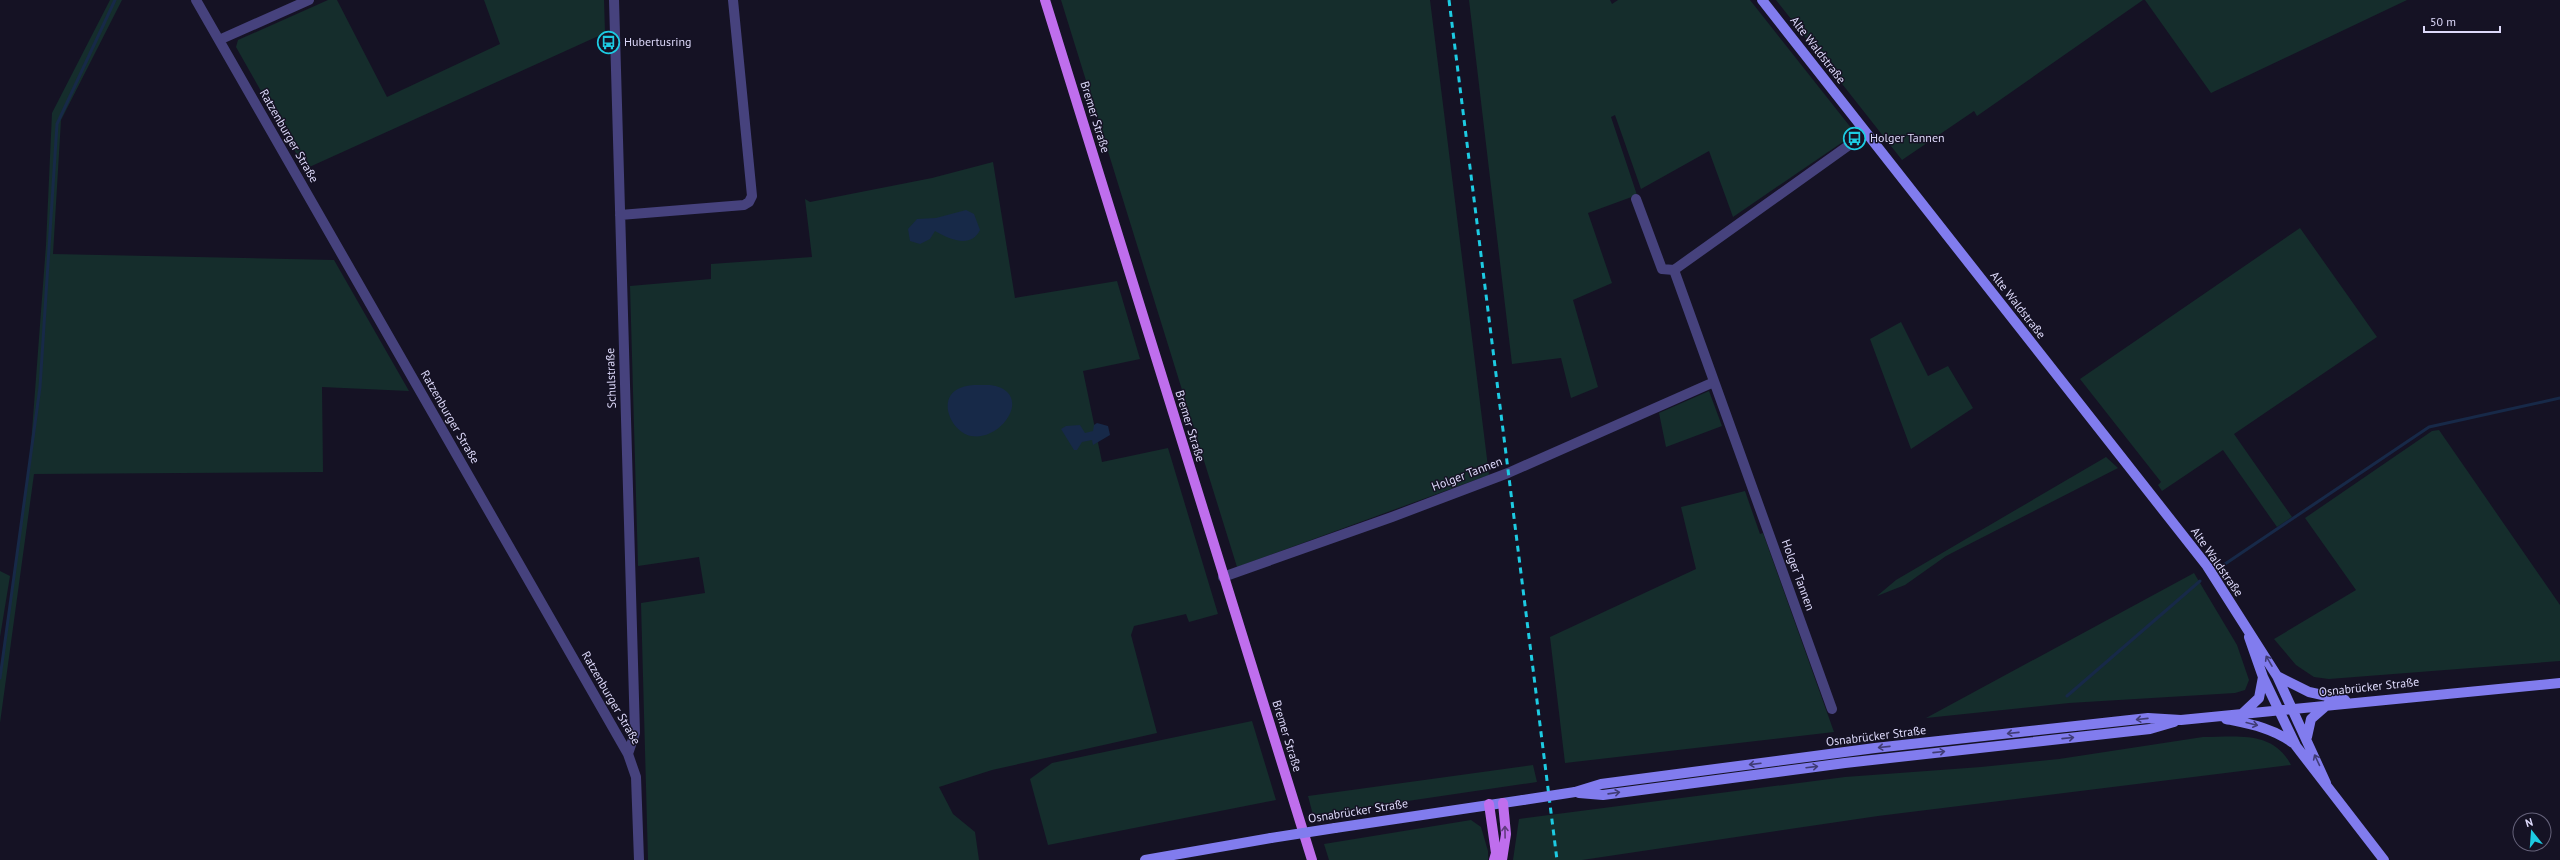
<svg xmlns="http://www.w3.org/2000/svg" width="2560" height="860" font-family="'PT Sans',sans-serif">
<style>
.green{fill:#152d2c}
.water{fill:#172948}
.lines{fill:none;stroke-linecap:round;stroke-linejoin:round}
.stream{stroke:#172948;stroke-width:3}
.street{stroke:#46427d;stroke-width:10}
.secondary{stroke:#817cee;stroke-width:10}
.primary{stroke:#bf6eed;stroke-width:10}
.rail{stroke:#1dcbe2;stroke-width:3;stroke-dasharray:6 5;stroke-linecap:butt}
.secondary-bridge{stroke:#817cee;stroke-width:10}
.oneway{stroke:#403c75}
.oneway2{stroke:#613b7e}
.labels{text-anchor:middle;stroke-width:3;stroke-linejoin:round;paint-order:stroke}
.poi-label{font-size:12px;fill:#ddd9fa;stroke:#151224;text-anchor:start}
.street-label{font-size:12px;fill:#ddd9fa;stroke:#151224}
</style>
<rect width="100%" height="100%" fill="#151224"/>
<path class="green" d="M110,0H122L61,120L53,254L334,260L409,391L322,387L323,472L34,474L0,723V672L29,471L46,245L52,113Z
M328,0H337L387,97L500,44L484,0H604L605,33L305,169L236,47L238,40Z
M1061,0H1430L1489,475L1237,567Z
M1469,0H1610L1612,4L1618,0H1750L1852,129L1850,137L1733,217L1709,151L1641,189L1615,115L1611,117L1637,195L1588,213L1612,283L1573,300L1598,387L1571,398L1561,358L1512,364Z
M1776,0H2143L1977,116L1974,111L1902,160Z
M2145,0H2407L2211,93Z
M993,162L1015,298L1117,281L1140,359L1083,371L1102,462L1168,448L1218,614L1189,622L1186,614L1134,626L1131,635L1157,733L992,770L939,787L953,814L975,832L979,860H648L641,603L705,593L699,557L638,566L630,286L711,279V264L812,257L805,199L810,202L932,178Z
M2300,228L2377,337L2234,434L2292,517L2277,527L2223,450L2162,491L2158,485L2161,482L2080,379Z
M1901,322L1928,376L1948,366L1973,408L1911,449L1870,339Z
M1709,391L1722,426L1666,447L1659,413Z
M2439,430L2560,605V661L2329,679L2314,677L2296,665L2274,639L2356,590L2305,518L2432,431Z
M2106,457L2118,468L1946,556L1905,585L1877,596L1896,580Z
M1745,491L1760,534L1763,533L1834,732L1565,763L1550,637L1696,569L1681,507Z
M0,571L10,576L0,637Z
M2194,573L2237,645L2249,680L2245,690L2235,693L2069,703L1926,718Z
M1252,721L1276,800L1048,845L1030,779L1052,763Z
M2203,737C2237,737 2273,730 2291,765L1878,816L1582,860H1513L1519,819L1845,777L1981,767L2059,759Z
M1533,765L1537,782L1313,815L1308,796Z
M1471,820L1481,827L1488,851V860H1329L1324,844Z"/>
<path class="water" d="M966,210L974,214L980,230C971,249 949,239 935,231L930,239L920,244L910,241L908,229L917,219L936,218Z
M990,385C1035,391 1003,442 971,436C951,432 936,398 960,388C968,384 980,385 990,385Z
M1097,423L1108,426L1110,435L1093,445L1092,440L1082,442L1077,450H1074L1061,429L1066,426L1080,425L1085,433L1093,431L1094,425Z"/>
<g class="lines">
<path class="stream" d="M2222,566L2429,427L2560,398
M0,678L40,387L57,124L115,0
M2067,696L2200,581"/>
<path class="street" d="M196,0L628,754L636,777L639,860
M614,0L635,733L628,754
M219,40L309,0
M1636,199L1662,269L1674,270L1832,709
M620,215L744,205L749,202L752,196L733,0
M1674,270L1866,133
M1223,577L1392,517L1508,473L1714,382"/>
<path class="secondary" d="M1762,0L2207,566L2277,676L2326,783
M2249,637L2263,677L2296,746L2384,860
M2277,676L2309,692L2345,700
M2242,714L2259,698L2263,677
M2226,719C2250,724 2273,728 2293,743
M2307,737L2311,719L2327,705
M1575,792L1601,784L1875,748L2148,718L2181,720L2560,683
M1579,793L1603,795L1845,763L2150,729L2174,722
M1335,828L1523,800
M1145,860L1271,838"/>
<path class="primary" d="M1045,0L1312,860
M1489,804L1496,853L1494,860
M1502,860L1506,834L1503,803"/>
<path class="rail" d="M1449,0L1557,860"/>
<path class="secondary-bridge" d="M1523,800L1575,792
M1271,838L1335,828"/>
</g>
<defs><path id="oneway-shaft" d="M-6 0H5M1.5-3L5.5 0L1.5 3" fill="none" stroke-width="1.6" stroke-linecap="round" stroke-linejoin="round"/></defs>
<g class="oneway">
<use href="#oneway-shaft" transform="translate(2269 661) rotate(-120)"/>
<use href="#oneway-shaft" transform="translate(2142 719) rotate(174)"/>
<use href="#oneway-shaft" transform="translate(2252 724) rotate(14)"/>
<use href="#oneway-shaft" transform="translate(2013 733) rotate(174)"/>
<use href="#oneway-shaft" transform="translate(2068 738) rotate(-6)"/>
<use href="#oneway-shaft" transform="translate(1884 747) rotate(174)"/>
<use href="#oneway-shaft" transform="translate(1939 752) rotate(-6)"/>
<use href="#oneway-shaft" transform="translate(2317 760) rotate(-115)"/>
<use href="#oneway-shaft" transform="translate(1755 764) rotate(173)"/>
<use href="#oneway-shaft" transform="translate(1812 767) rotate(-7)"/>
<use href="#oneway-shaft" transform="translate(1614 793) rotate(-8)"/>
</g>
<use class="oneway2" href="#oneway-shaft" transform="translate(1505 832) rotate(-91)"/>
<defs>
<symbol id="bus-ring" viewBox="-11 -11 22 22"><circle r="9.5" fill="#151224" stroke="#1dcbe2" stroke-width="1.5"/><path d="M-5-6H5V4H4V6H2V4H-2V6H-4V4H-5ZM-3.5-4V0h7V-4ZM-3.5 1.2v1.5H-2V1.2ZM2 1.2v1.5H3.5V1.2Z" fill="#1dcbe2"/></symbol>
</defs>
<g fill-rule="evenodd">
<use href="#bus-ring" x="596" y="30" width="25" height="25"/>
<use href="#bus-ring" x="1842" y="126" width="25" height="25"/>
</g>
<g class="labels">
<g class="poi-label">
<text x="624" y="46">Hubertusring</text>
<text x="1870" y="142">Holger Tannen</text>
</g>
<g class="street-label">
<text transform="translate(1818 50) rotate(52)" y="4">Alte Waldstraße</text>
<text transform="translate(1095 117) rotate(73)" y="4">Bremer Straße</text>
<text transform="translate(289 136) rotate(60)" y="4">Ratzenburger Straße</text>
<text transform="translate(2018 305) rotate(52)" y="4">Alte Waldstraße</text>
<text transform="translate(611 378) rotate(-92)" y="4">Schulstraße</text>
<text transform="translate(450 417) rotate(60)" y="4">Ratzenburger Straße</text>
<text transform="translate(1190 426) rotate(73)" y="4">Bremer Straße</text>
<text transform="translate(1467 474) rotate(-21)" y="4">Holger Tannen</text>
<text transform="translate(2217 562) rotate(55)" y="4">Alte Waldstraße</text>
<text transform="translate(1798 575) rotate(70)" y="4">Holger Tannen</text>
<text transform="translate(2369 687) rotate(-6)" y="4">Osnabrücker Straße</text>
<text transform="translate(611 698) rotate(60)" y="4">Ratzenburger Straße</text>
<text transform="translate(1287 736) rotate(73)" y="4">Bremer Straße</text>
<text transform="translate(1876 736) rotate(-7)" y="4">Osnabrücker Straße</text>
<text transform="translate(1358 811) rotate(-9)" y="4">Osnabrücker Straße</text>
</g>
</g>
<g transform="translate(2532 832) rotate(343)"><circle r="19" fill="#151224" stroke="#65627a"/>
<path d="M0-3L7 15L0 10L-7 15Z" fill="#1dcbe2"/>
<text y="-6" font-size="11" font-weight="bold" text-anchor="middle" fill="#ddd9fa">N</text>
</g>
<path d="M2424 26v6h76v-6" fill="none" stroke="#ddd9fa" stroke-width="2"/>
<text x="2430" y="26" font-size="12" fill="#ddd9fa" stroke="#151224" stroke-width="3" paint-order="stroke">50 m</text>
</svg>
